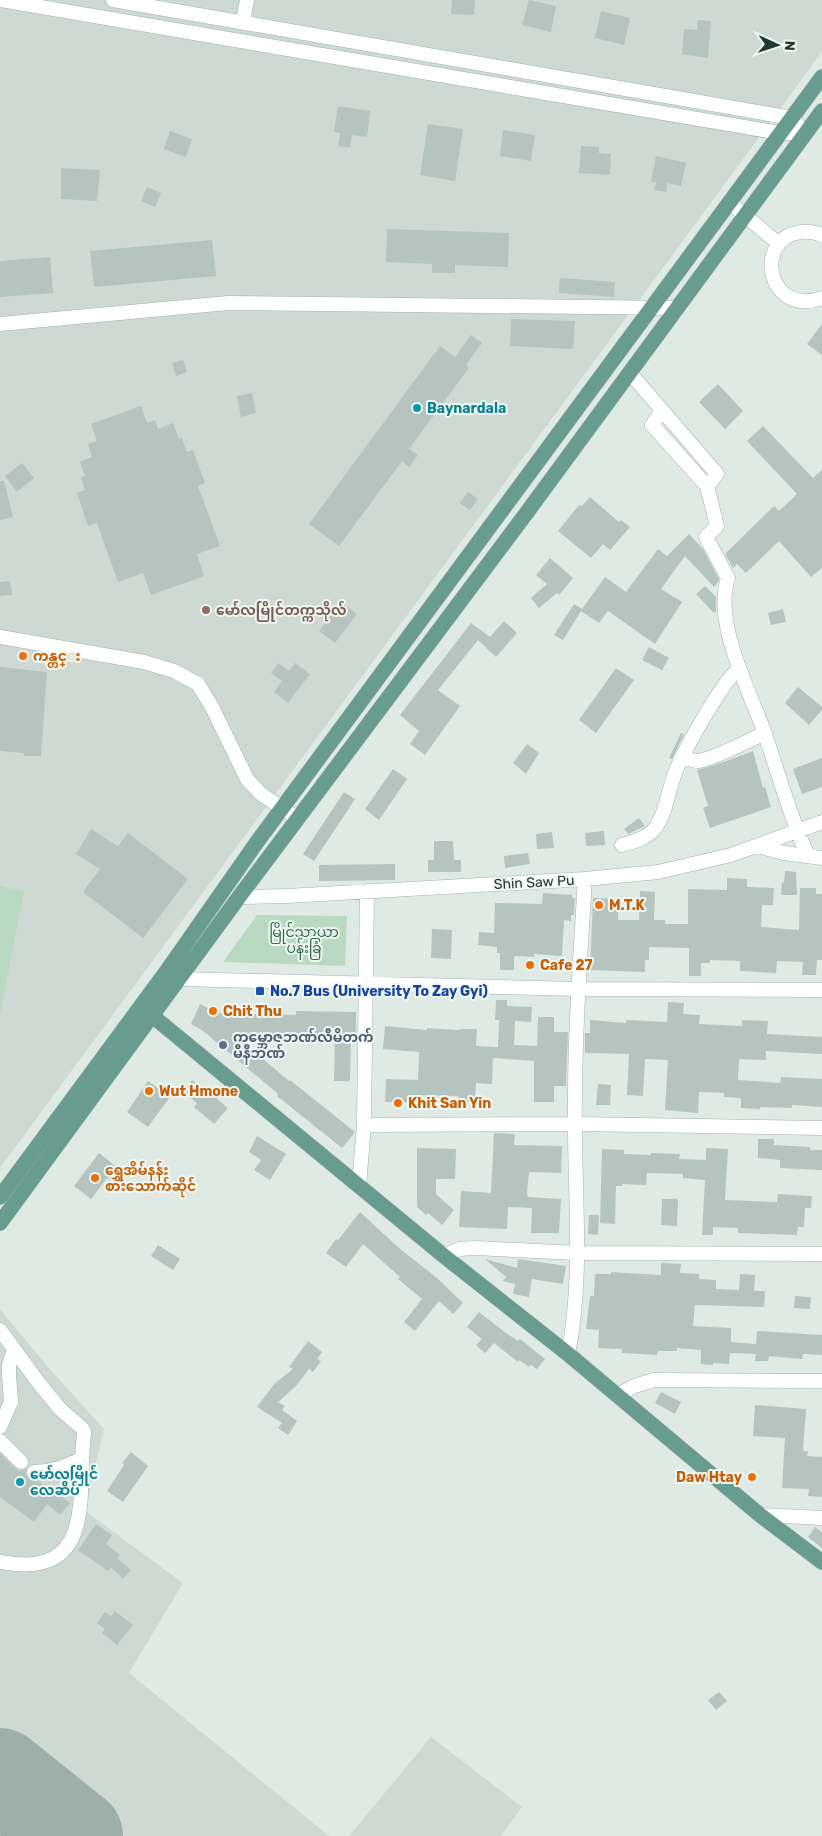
<svg xmlns="http://www.w3.org/2000/svg" width="822" height="1836" font-family="Rubik,'Noto Sans Myanmar',sans-serif">
<style>
.built{fill:#ced9d4}
.green{fill:#bad9c2}
.water{fill:#8bc2cb}
.lines{fill:none;stroke-linecap:round;stroke-linejoin:round}
.runway{stroke:#9eafa9;stroke-width:94}
.building{fill:#b5c4be}
.minor-casing{stroke:#a3b1ac;stroke-width:15}
.major-casing{stroke:#bdc4c2;stroke-width:16}
.minor{stroke:#fff;stroke-width:14}
.major{stroke:#679c8e;stroke-width:15}
.culture-dot{fill:#0f9aa8;stroke:#f0f7f3;stroke-width:2}
.education-dot{fill:#8d6e63;stroke:#f0f7f3;stroke-width:2}
.food-dot{fill:#e8710a;stroke:#f0f7f3;stroke-width:2}
.transit-dot{fill:#1a4fb4;stroke:#f0f7f3;stroke-width:2}
.service-dot{fill:#5c6f8a;stroke:#f0f7f3;stroke-width:2}
.labels{text-anchor:middle;stroke-width:4;stroke-linejoin:round;paint-order:stroke}
.culture-label{font-size:14px;font-weight:bold;fill:#0d838f;stroke:#f0f7f3;text-anchor:start}
.education-label{font-size:14px;font-weight:bold;fill:#785e54;stroke:#f0f7f3;text-anchor:start}
.food-label{font-size:14px;font-weight:bold;fill:#c56008;stroke:#f0f7f3;text-anchor:start}
.street-label{font-size:14px;fill:#223932;stroke:#f0f7f3}
.park-label{font-size:14px;fill:#2f6c46;stroke:#f0f7f3}
.transit-label{font-size:14px;font-weight:bold;fill:#164399;stroke:#f0f7f3;text-anchor:start}
.service-label{font-size:14px;font-weight:bold;fill:#4e5e75;stroke:#f0f7f3;text-anchor:start}
</style>
<rect width="100%" height="100%" fill="#e0eae5"/>
<path class="built" d="M0,0H822V52L0,1168Z
M0,1309L48,1367L104,1429L85,1511L183,1583L129,1673L329,1836H0Z
M431,1737L522,1807L501,1836H349Z"/>
<path class="green" d="M0,886L24,891L0,1015Z
M257,915L347,916L345,966L223,962Z"/>
<path class="water" d="M312,930L316,932L319,940L315,947L318,953L314,950L307,951L310,946L308,935Z"/>
<g class="lines">
<path class="runway" d="M0,1775L76,1836"/>
</g>
<path class="building" d="M452,0H475L474,15L451,14Z
M529,0L556,6L551,32L522,25Z
M601,11L630,18L624,45L595,38Z
M698,20L711,21L708,58L682,54L684,29L697,30Z
M338,106L370,111L367,137L352,135L350,148L338,146L340,133L334,132Z
M428,124L463,129L455,181L420,175Z
M503,130L535,135L531,161L500,156Z
M170,131L192,139L186,157L164,149Z
M581,146L599,147V153L611,154L610,175L579,173Z
M656,156L686,163L681,186L667,183L666,192L654,190L656,182H651Z
M61,168L100,170L97,201L61,199Z
M147,187L161,193L155,207L141,201Z
M387,229L509,233L508,267L455,265V273H432V264L386,262Z
M212,240L216,276L94,287L90,251Z
M50,257L53,293L0,297V261Z
M560,278L615,282L614,297L559,293Z
M511,319L575,321L573,349L510,346Z
M822,324V355L807,344Z
M471,335L482,343L466,365L469,368L409,449L418,455L409,467L402,461L339,546L309,524L440,346L455,357Z
M183,360L187,372L176,376L172,363Z
M718,384L743,411L725,429L699,402Z
M252,393L256,413L241,417L237,396Z
M141,406L147,423L155,420L158,429L173,423L179,439L182,438L187,452L193,450L205,483L198,486L220,546L197,554L204,576L151,595L143,573L118,582L97,523L88,526L77,493L85,490L81,477L85,476L80,462L92,457L88,444L97,441L91,424Z
M763,426L813,478L822,470V568L811,577L779,541L746,573L737,564L733,568L725,554L774,506L779,511L797,494L747,441Z
M22,463L34,478L17,492L5,476Z
M0,481H4L13,517L0,520Z
M468,492L478,499L470,510L460,503Z
M590,497L619,522L621,520L630,527L610,550L603,544L591,558L558,531L579,505L582,506Z
M689,534L703,549L719,579L718,582L714,587L685,556L661,589L682,602L655,644L608,611L599,623L581,611L563,640L554,635L574,604L582,609L605,577L626,592L658,549L667,556Z
M550,558L573,578L559,595L557,593L539,608L531,598L547,584L536,575Z
M10,581L12,595L0,596V582Z
M705,586L716,597V611L714,613L696,594Z
M341,602L357,614L335,643L319,631Z
M783,609L786,622L771,625L768,613Z
M504,621L517,633L496,657L478,640L438,690L460,706L425,755L410,744L419,731L400,715L471,623L490,637Z
M649,647L669,658L662,670L642,660Z
M278,663L289,671L295,663L310,674L288,703L274,692L282,681L271,673Z
M0,667L47,672L41,756H24V753L0,751Z
M616,668L634,680L596,733L579,720Z
M798,687L822,707V710L809,725L785,703Z
M681,733L684,734L672,759L669,758Z
M527,744L539,753L526,774L513,763Z
M753,751L763,788L765,787L771,807L710,828L703,808L708,806L697,770L715,765Z
M822,758V787L802,794L793,769Z
M393,769L407,779L379,820L365,809Z
M344,792L355,799L314,861L303,854Z
M639,818L645,826L628,834L624,829Z
M91,829L118,846L128,833L188,879L143,938L83,892L100,869L76,854Z
M604,831L605,845L586,846L585,833Z
M552,832L554,848L537,849L536,834Z
M434,841H453L454,860H461V872H428V860H434Z
M528,853L530,864L505,868L504,856Z
M395,864V880L319,881V865Z
M785,871L796,872L797,895H781L782,882L784,883Z
M727,878L747,879V887L774,888L773,905H762L761,927L799,930L800,888H816V894H822V960H817L816,975H802L803,962L777,961L776,973L740,971V961L710,960V963H701V976H689V948L649,947V960H645V972L590,970L593,898L619,899L618,920H639L640,891L655,892L654,920H665V924H688V889L727,890Z
M543,893L572,895V898H575L574,915H571V921L564,920L562,956L534,954V957L514,956V970H500V953H497V947L478,945L479,932L494,933L495,903L542,904Z
M432,929L452,930L451,959L431,958Z
M496,1000H507V1006L532,1007L531,1022L515,1021L514,1045L537,1046L538,1017H554V1032H568L566,1086H554V1102H534V1061L493,1058L492,1084L476,1083L475,1102H458V1096L413,1095V1102H385L386,1079L418,1080L419,1052L383,1049L385,1026L427,1030V1028L458,1030L463,1029H477L476,1046L498,1047L499,1020H495Z
M668,1002L684,1003L683,1014L700,1015L699,1024L742,1026V1020L768,1021L767,1034L822,1037V1054L766,1051V1060L739,1059L738,1080L780,1083L781,1077L822,1079V1107L792,1105V1108L760,1107V1109L741,1108V1098L724,1097V1093L699,1092L698,1113L665,1110L668,1060L645,1059L643,1096L627,1095L629,1054L585,1053V1033H590V1020L626,1023V1020L667,1022Z
M200,1004L218,1013L296,1015V1011L356,1012V1036L351,1035L350,1081H334L335,1035L232,1033L289,1081L290,1080L355,1132L342,1148L277,1096L278,1094L202,1030L191,1024Z
M192,1080L205,1090L207,1087L220,1095L217,1099L228,1108L214,1124L194,1107L197,1103L183,1093Z
M148,1081L170,1097L148,1127L127,1112Z
M598,1084L611,1085L610,1105H596Z
M494,1133L515,1134L514,1145L562,1146L561,1173L529,1172L527,1193L528,1197L561,1199L559,1233H531L532,1208L508,1207L507,1229L459,1227L461,1191L491,1193Z
M257,1136L286,1154L270,1180L254,1170L261,1160L249,1152Z
M758,1139H774V1145L810,1147V1150H822V1170L780,1168V1160L758,1158Z
M417,1148L456,1149L455,1179H436V1194L454,1210L442,1225L428,1213L426,1215L417,1207Z
M706,1148L728,1149L725,1200L777,1202L778,1194L812,1196L811,1208H805L804,1227H798L797,1235L738,1233V1228L713,1227V1235H702L705,1180L683,1178V1174L647,1173L646,1185L623,1184L622,1186H616L615,1224L600,1223L602,1149L624,1150V1154L651,1155V1153L680,1154L679,1159L706,1160Z
M99,1153L123,1172L113,1183L107,1178L91,1199L74,1186Z
M662,1199H678L677,1226L661,1225Z
M360,1212L399,1248L437,1278L463,1303L453,1314L439,1301L415,1331L404,1322L422,1299L398,1279L400,1277L363,1244L346,1267L326,1253L336,1239L338,1240Z
M589,1215H599L598,1235L588,1234Z
M158,1245L180,1259L173,1270L151,1256Z
M485,1259L517,1268L518,1259L566,1266L563,1284L532,1279L529,1297L513,1294L515,1284L503,1281L506,1277Z
M661,1263L681,1264L680,1273L699,1274V1279L716,1280V1289L739,1290L740,1274L755,1275L754,1291H765L764,1307L695,1305L693,1326L731,1328V1342L756,1344L757,1331L822,1335V1355L803,1354L802,1359L769,1356L768,1361H755L756,1354L730,1353L729,1364L713,1363V1365L701,1364V1350L677,1348V1351H658L657,1355L622,1353V1349L598,1348L599,1330L586,1329L590,1296H594L595,1274H611V1272L624,1273L661,1275Z
M795,1296L811,1297L810,1309L794,1308Z
M479,1312L506,1333L518,1341L520,1339L545,1359L537,1369L531,1365L529,1367L519,1360L518,1362L494,1343L485,1353L476,1345L482,1339L467,1327Z
M308,1341L322,1352L317,1359L321,1361L313,1372L309,1369L296,1386L278,1402L285,1406L282,1410L297,1421L288,1435L278,1428L282,1423L257,1407L274,1384L293,1369L289,1367Z
M661,1392L681,1402L675,1414L655,1403Z
M755,1405L806,1409L803,1451H808L807,1456L822,1457V1497L808,1496L809,1489L782,1488L785,1438L753,1436Z
M131,1452L148,1466L123,1502L107,1491L124,1465L122,1463Z
M0,1453L15,1468L19,1471L26,1469V1476L30,1479L38,1481L70,1503L60,1515L47,1504L34,1522L0,1497Z
M96,1524L112,1535L106,1544L120,1555L117,1558L131,1570L123,1579L111,1567L108,1571L78,1550Z
M815,1527L822,1532V1548L808,1537Z
M115,1611L133,1625L117,1645L102,1633L105,1629L97,1623L105,1612L111,1616Z
M719,1692L727,1701L716,1710L708,1700Z"/>
<g class="lines">
<defs>
<path id="minor" d="M0,0L780,133H805
M113,0L792,118L798,125
M243,22L247,0
M729,202L779,244
M822,235C813,231 805,231 796,233C754,243 768,317 822,298
M0,324L228,303L677,308
M630,373L717,474L707,486L717,526L706,537L728,578C713,624 750,691 765,734C779,775 790,817 808,856
M662,411L652,425L707,486
M0,637L144,662L174,671L198,684L212,707L247,779L261,794L297,818
M683,755C687,758 692,761 698,761C712,760 750,740 765,733
M622,845C635,841 648,838 656,827C667,811 668,790 675,773C683,752 723,680 739,669
M757,846L784,853L822,858
M239,897L287,896L585,879L658,872L731,855L822,822
M171,974L180,979L578,989L822,990
M364,1125L575,1124L822,1128
M359,1186L364,1125L367,891
M444,1256L460,1249L475,1248L577,1253L822,1254
M0,1330L38,1382L60,1409L82,1428L84,1432L82,1459C66,1466 53,1472 34,1472
M568,1354C583,1280 575,1202 575,1126C574,1044 580,961 585,879
M617,1396L634,1386L654,1380L822,1381
M0,1427L11,1402L9,1375V1365L14,1349
M0,1441L21,1462
M760,1515L822,1518
M0,1562C82,1577 81,1521 82,1459"/>
<path id="major" d="M144,1009L444,1256L568,1354L760,1515L822,1562
M0,1197L166,972L257,842L822,77
M0,1223L239,897L525,515L822,111"/>
</defs>
<use href="#minor" class="minor-casing"/>
<use href="#major" class="major-casing"/>
<use href="#minor" class="minor"/>
<use href="#major" class="major"/>
</g>
<g class="culture-dot">
<circle cx="417" cy="408" r="5"/>
<circle cx="20" cy="1482" r="5"/>
</g>
<circle class="education-dot" cx="206" cy="610" r="5"/>
<g class="food-dot">
<circle cx="23" cy="656" r="5"/>
<circle cx="599" cy="905" r="5"/>
<circle cx="530" cy="965" r="5"/>
<circle cx="213" cy="1011" r="5"/>
<circle cx="149" cy="1091" r="5"/>
<circle cx="398" cy="1103" r="5"/>
<circle cx="95" cy="1178" r="5"/>
<circle cx="752" cy="1477" r="5"/>
</g>
<rect class="transit-dot" x="255" y="986" width="10" height="10" rx="2.5"/>
<circle class="service-dot" cx="223" cy="1045" r="5"/>
<g class="labels">
<g class="culture-label">
<text x="427" y="413">Baynardala</text>
<text x="30" y="1479">မော်လမြိုင်<tspan x="30" dy="16">လေဆိပ်</tspan></text>
</g>
<g class="education-label">
<text x="216" y="615">မော်လမြိုင်တက္ကသိုလ်</text>
</g>
<g class="food-label">
<text x="33" y="661">ကန္တင္း</text>
<text x="609" y="910">M.T.K</text>
<text x="540" y="970">Cafe 27</text>
<text x="223" y="1016">Chit Thu</text>
<text x="159" y="1096">Wut Hmone</text>
<text x="408" y="1108">Khit San Yin</text>
<text x="105" y="1175">ရွှေအိမ်နန်း<tspan x="105" dy="16">စားသောက်ဆိုင်</tspan></text>
<text x="742" y="1482" text-anchor="end">Daw Htay</text>
</g>
<g class="street-label">
<text transform="translate(534 882) rotate(-3)" y="5">Shin Saw Pu</text>
</g>
<g class="park-label">
<text x="304" y="937">မြိုင်သာယာ<tspan x="304" dy="16">ပန်းခြံ</tspan></text>
</g>
<g class="transit-label">
<text x="270" y="996">No.7 Bus (University To Zay Gyi)</text>
</g>
<g class="service-label">
<text x="233" y="1042">ကမ္ဘောဇဘဏ်လီမိတက်<tspan x="233" dy="16">မီနီဘဏ်</tspan></text>
</g>
</g>
<g transform="translate(777 45) rotate(93)" stroke="#f0f7f3" stroke-width="4" paint-order="stroke">
<path d="M0-4L9 19L0 12L-9 19Z" fill="#223932"/>
<text y="-8" font-size="14" font-weight="bold" text-anchor="middle" fill="#223932">N</text>
</g>
</svg>
